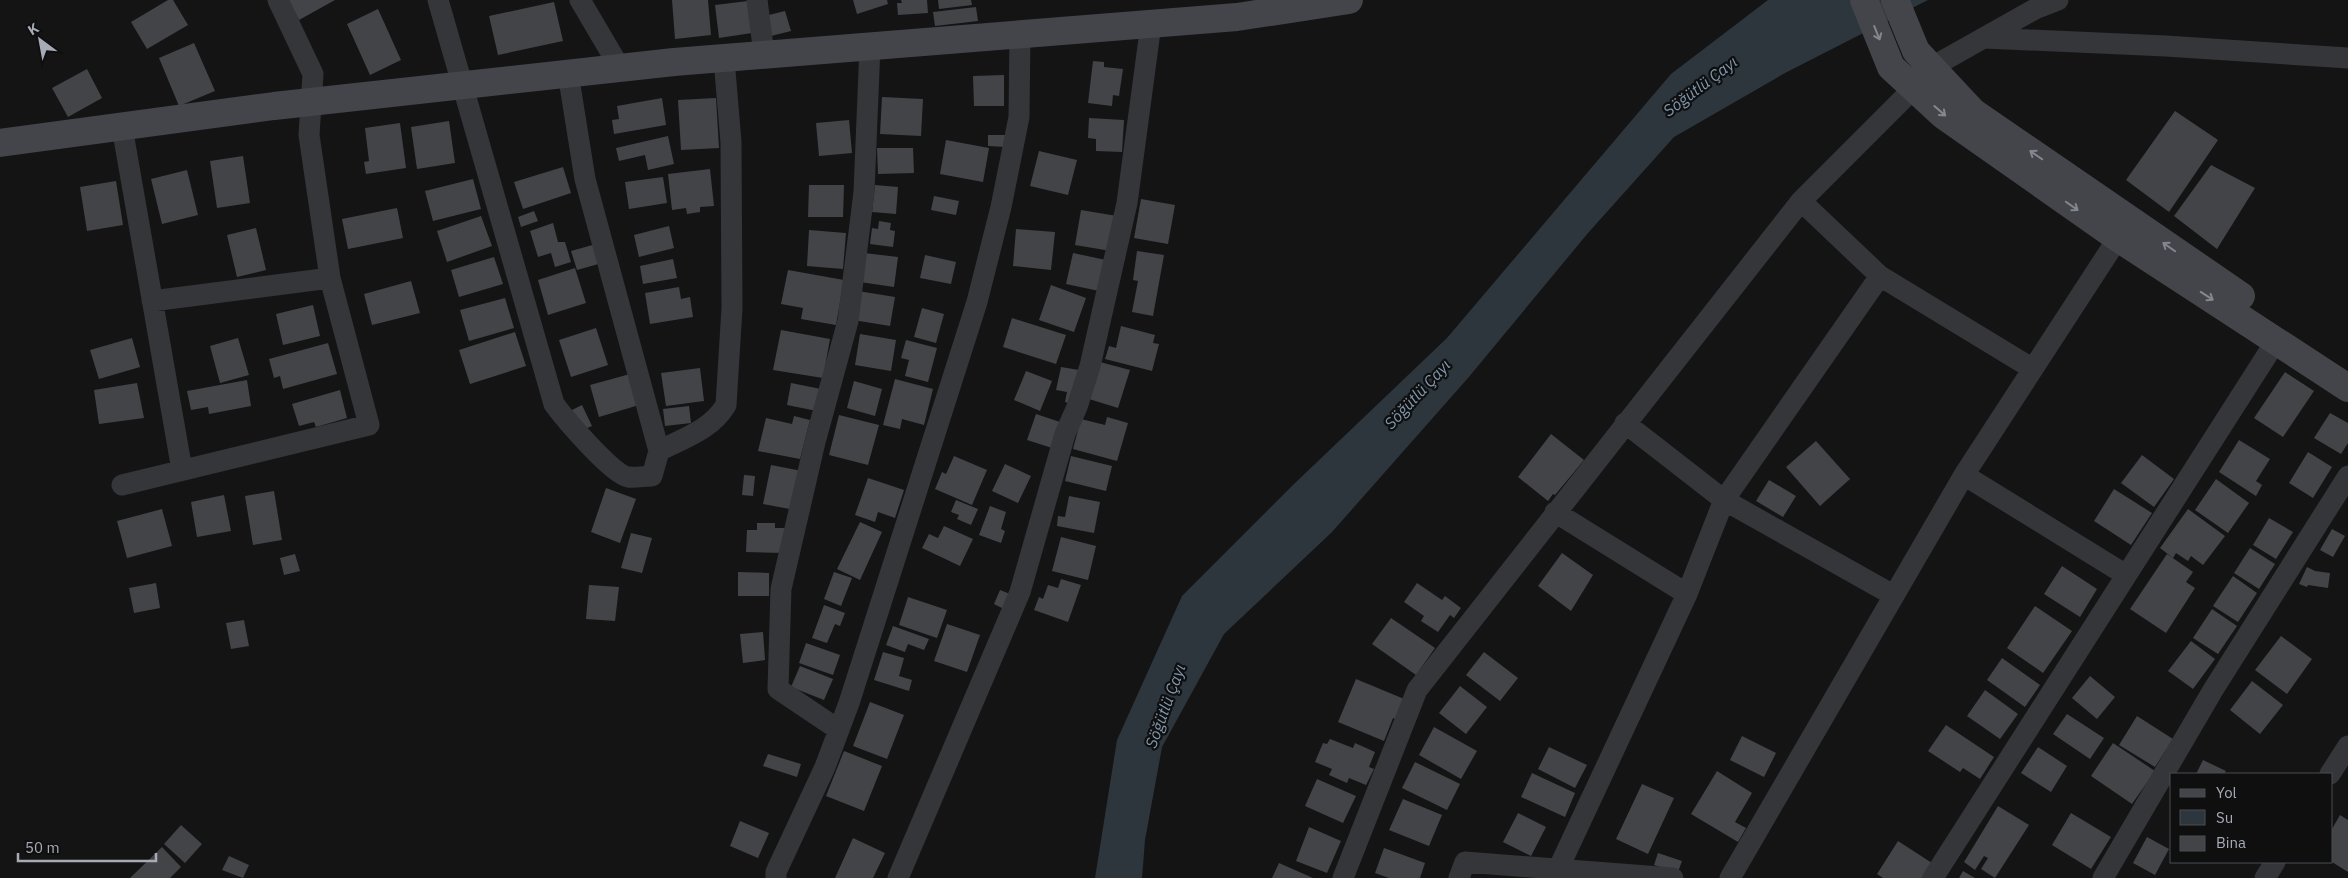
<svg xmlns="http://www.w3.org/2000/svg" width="2348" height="878" font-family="'IBM Plex Sans',sans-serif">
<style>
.water{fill:#2e363d}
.building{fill:#434448}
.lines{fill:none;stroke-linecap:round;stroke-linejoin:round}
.street{stroke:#35363a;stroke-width:21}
.secondary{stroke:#43454a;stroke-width:28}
.oneway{stroke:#838790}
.labels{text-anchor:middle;stroke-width:4.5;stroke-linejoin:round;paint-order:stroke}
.water-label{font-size:16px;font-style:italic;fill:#8098ae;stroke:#0f0f10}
</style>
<rect width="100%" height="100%" fill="#141415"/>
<path class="water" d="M1768,0H1928L1785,73L1674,137L1588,233L1468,378L1332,532L1224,634L1162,747L1145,840L1142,878H1095L1117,740L1182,596L1294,484L1447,338L1671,74Z"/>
<path class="building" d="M168,0H173L188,25L147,49L131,22Z
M288,0H335L299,20Z
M672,0H708L711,35L675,39Z
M853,0H887L888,4L857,14Z
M901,0H927L928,13L898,15L897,3H902Z
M938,0H971L972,5L939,9Z
M748,1L752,33L719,38L715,5Z
M554,2L563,41L498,55L489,16Z
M976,7L978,21L935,26L933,12Z
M378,9L401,60L370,75L347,24Z
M785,11L791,31L771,36L765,16Z
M194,43L215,91L179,106L159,58Z
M1093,61L1104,62V67L1123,69L1119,96L1113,95L1112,106L1088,103Z
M87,69L102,98L68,117L52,88Z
M1004,75V106H974L973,76Z
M882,97L923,99L921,136L880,134Z
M662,98L666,125L614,134L612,120L619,119L617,106Z
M716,98L719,148L681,150L678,100Z
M2175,111L2218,140L2169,212L2126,180Z
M1089,118L1124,120L1122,152L1096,151V139L1088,138Z
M849,120L852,153L819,156L816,123Z
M449,121L455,163L417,169L411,127Z
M400,123L406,168L366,174L364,162L369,161L365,128Z
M988,135H1006V147L988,146Z
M668,136L674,164L648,170L645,155L619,161L616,148Z
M946,140L989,148L983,182L940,174Z
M877,148H913L914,173L878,174Z
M1039,151L1077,160L1068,195L1030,186Z
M243,156L250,203L217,208L210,161Z
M2211,165L2255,188L2217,249L2174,216Z
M563,167L571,193L523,209L514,182Z
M710,169L714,206L700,207V212L687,214L686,208L672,210L668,174Z
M187,170L198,215L162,224L151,179Z
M663,177L667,203L629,209L625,182Z
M473,179L481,209L433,221L425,191Z
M116,181L123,225L87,231L80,187Z
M809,185H844L843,217H808Z
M875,185L898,187L896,214L872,212Z
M934,196L959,201L956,215L931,210Z
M1141,199L1175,205L1168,244L1134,238Z
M397,208L403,238L348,249L342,219Z
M1081,210L1117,216L1111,251L1075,245Z
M534,211L538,221L521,227L518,217Z
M481,216L492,246L447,262L437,231Z
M879,221L891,223L890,230L895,231L893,247L870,244L872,228L878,229Z
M553,223L558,242H565L571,262L555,267L551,253L538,257L530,231Z
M669,226L674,248L639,257L634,235Z
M256,228L266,270L237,277L227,235Z
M1016,229L1055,232L1051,270L1013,266Z
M809,230L846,233L843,269L807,266Z
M596,244L602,263L577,270L571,251Z
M1137,251L1164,255L1153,316L1132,312L1138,281L1133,280Z
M864,253L898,257L894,287L860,282Z
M1073,253L1106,260L1099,291L1066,284Z
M925,255L956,262L951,284L920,278Z
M494,257L503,284L459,297L451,270Z
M673,259L677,278L643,284L640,266Z
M575,268L586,303L548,315L538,280Z
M788,270L844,280L836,325L801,319L803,308L781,304Z
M411,281L420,313L372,325L364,294Z
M1051,285L1086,298L1074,332L1039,320Z
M679,287L681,299L690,297L693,317L650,324L645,293Z
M858,291L895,297L890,326L853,320Z
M505,298L514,328L469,341L460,310Z
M313,305L320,336L283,345L276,314Z
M922,308L944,314L936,343L914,337Z
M1012,318L1066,335L1056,364L1003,347Z
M1121,326L1155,335L1153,343L1159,344L1152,371L1105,359L1109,346L1116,348Z
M596,328L608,365L571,377L559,340Z
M781,330L830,339L823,378L773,370Z
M515,332L526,366L470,384L459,350Z
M860,334L896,340L891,371L855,365Z
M132,338L140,367L99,379L90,350Z
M238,338L249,375L220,383L210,346Z
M906,340L937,348L928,382L905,376L909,360L901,358Z
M328,343L337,374L283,389L280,376L274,378L269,359Z
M1100,362L1130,370L1118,408L1089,399Z
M1061,367L1079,370L1072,404L1065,402L1067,392L1056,390Z
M700,368L704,401L666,406L661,373Z
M1026,371L1052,381L1040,411L1014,400Z
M2285,372L2314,391L2283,437L2254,418Z
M630,374L639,405L599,417L590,385Z
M895,379L933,389L924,425L902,419L900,429L883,425Z
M247,380L251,406L209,414L208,407L191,410L187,391Z
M854,381L882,389L875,416L847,408Z
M137,383L144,418L99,424L94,390Z
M791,383L821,389L817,411L787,405Z
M340,390L347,418L316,427L314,422L299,426L292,404Z
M582,405L592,426L580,431L570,411Z
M689,406L691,423L665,426L663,409Z
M2330,413L2348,423V443L2341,454L2314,438Z
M1036,414L1060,422L1052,448L1027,440Z
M839,415L879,425L868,465L829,455Z
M794,416L810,420L800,459L758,451L766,418L792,424Z
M1107,417L1128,423L1117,461L1073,449L1081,419L1105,425Z
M1551,434L1584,460L1555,495L1553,494L1548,501L1518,477Z
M2239,440L2270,459L2256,481L2262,485L2256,496L2219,472Z
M1816,441L1850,479L1820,506L1786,467Z
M2308,452L2332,467L2313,498L2289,483Z
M2142,455L2174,479L2154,507L2121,483Z
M954,456L987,470L972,505L935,489L942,472L946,474Z
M1071,456L1112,466L1106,491L1065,481Z
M1005,464L1031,476L1018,503L992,491Z
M771,465L802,471L795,510L763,504Z
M744,475L755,476L753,496L742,495Z
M868,478L904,490L895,518L878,512L875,522L855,515Z
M2216,479L2249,503L2228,533L2195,510Z
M1769,480L1796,496L1783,517L1756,501Z
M606,488L636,499L620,543L591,532Z
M2114,489L2152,513L2131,545L2094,521Z
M274,491L282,540L253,545L245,496Z
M224,495L231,531L197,537L191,502Z
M1069,496L1100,502L1094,533L1057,526L1058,516L1065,517Z
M956,500L978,509L971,525L957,519L959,515L951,512Z
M990,506L1006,512L1001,529L1005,531L1001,543L979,535Z
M162,509L172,546L127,558L117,521Z
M2188,509L2225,536L2203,565L2191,556L2188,561L2176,553L2173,558L2160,548Z
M2269,518L2293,532L2276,559L2253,545Z
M860,522L882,532L860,580L837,569Z
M757,523H775V528H786L785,553L746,552L747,530H757Z
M944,526L973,539L960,566L922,548L929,534L938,538Z
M2332,529L2345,536L2333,557L2320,550Z
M631,533L652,538L642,573L621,568Z
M1061,537L1096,546L1088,580L1052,571Z
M2250,548L2275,564L2259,589L2234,573Z
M1562,553L1593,575L1571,611L1538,586Z
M295,554L300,571L284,575L280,558Z
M2167,554L2193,572L2186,582L2195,588L2166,633L2130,609Z
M2062,566L2097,589L2080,617L2044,594Z
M2307,567L2315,571L2330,573L2328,588L2308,585L2307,587L2299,584Z
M738,572L769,573V596H738Z
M834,572L852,578L841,606L824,599Z
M2233,576L2257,593L2238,622L2213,606Z
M1061,579L1081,585L1068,622L1034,610L1039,597L1043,599L1048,585L1058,588Z
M156,583L160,608L134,613L129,588Z
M1417,583L1442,600L1445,596L1461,608L1454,618L1450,615L1438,632L1421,621L1424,616L1404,602Z
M589,585L619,587L615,621L586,619Z
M1000,590L1010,594L1004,609L994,604Z
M908,597L947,610L937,638L899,625Z
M824,605L845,613L840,626L835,624L827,643L812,638Z
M2035,606L2072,631L2043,673L2007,648Z
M2212,609L2237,626L2218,654L2193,638Z
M1391,618L1435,648L1416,675L1372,644Z
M244,620L249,646L231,649L226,623Z
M947,624L980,635L967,672L934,661Z
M893,626L929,639L924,650L908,644L905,652L886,645Z
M763,632L765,660L743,663L740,634Z
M2281,636L2312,659L2287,694L2255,670Z
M2191,641L2215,659L2193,689L2168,671Z
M806,643L840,655L833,675L799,663Z
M883,652L904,658L899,676L912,680L909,691L874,680Z
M1484,652L1518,678L1500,701L1466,675Z
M2002,658L2040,685L2025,707L1987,680Z
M800,666L833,679L824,700L791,687Z
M2090,676L2115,697L2097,719L2072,698Z
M1356,679L1409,701L1401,721L1393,718L1384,741L1338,722Z
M2252,681L2283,705L2260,734L2230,710Z
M1460,686L1487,707L1466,734L1439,713Z
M1985,690L2018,714L2000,739L1967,716Z
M870,702L904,715L887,759L853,746Z
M2067,714L2104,738L2090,759L2053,734Z
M2137,716L2173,739L2155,767L2119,745Z
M1946,725L1994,757L1980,779L1963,768L1960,772L1928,751Z
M1434,727L1477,751L1461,779L1419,755Z
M1742,736L1776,753L1764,777L1730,760Z
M1330,739L1353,748L1355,743L1375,752L1369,767L1374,769L1366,785L1349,778L1347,783L1329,775L1332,769L1315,762L1323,743L1327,744Z
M2113,743L2155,771L2132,804L2091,776Z
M1549,747L1587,765L1575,788L1538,769Z
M2038,747L2067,766L2051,792L2021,773Z
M844,751L882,766L864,811L826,796Z
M768,754L801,764L797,777L763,766Z
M2203,760L2226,771L2224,774H2196Z
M1415,762L1460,784L1447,810L1402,788Z
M1717,771L1752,793L1735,822L1746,828L1738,842L1691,814Z
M1532,773L1575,793L1565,817L1521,797Z
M1317,779L1356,796L1343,823L1305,806Z
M1642,784L1674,798L1648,854L1616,839Z
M1403,799L1442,815L1429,846L1389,830Z
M1998,806L2029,825L1995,878L1981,869L1988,858L1984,856L1975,870L1964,862Z
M1518,813L1546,827L1531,856L1503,842Z
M2071,813L2111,837L2091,869L2052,845Z
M2340,815L2348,820V872L2332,862V829Z
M740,821L769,833L758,858L730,846Z
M181,825L202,844L185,863L164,844Z
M1309,827L1341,841L1327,873L1296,861Z
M2147,837L2169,849L2155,875L2133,863Z
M853,838L885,853L873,878H835Z
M1898,841L1932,863L1922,878H1883L1877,874Z
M162,847L181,867L170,878H130Z
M1384,848L1425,863L1420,878H1389L1375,873Z
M1658,853L1682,861L1678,872L1654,865Z
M229,856L249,865L243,878L222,870Z
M1279,863L1313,878H1272Z
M1963,871L1975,878H1959Z"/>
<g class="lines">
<path class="street" d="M438,0L554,404C565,419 612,474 628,477C635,478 645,476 652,476L659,451L585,179L568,73
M580,0L620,68
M757,0L764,54
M1984,38L2166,46L2348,58
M1932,67L2035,9L2058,0
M122,127L182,470
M1801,201L1880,276L2033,369
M152,301L330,278
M1625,423L1724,500L1893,595
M659,451C684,438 711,430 726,405L732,308L731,142L724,59
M1964,475L2126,575
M122,485L369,425L330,278L309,135L313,74L278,0
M1555,512L1687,594
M839,730L778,689L781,589L815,442L848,321L864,192L870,46
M2330,774L2348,746
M776,878V872L825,767L849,703L977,302L1001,207L1019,117L1020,34
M898,878L1020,592L1065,434L1077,407L1090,366L1127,203L1151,24
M1343,878L1417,690L1801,201L1914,88
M1459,878L1465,862L1673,878
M1554,878L1687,594L1724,500L1880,276
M1730,878L1964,475L2118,238
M1933,878L2276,341
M2103,878L2213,690L2348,476
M2265,878L2275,862"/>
<path class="secondary" d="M1864,0L1891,67L1943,115L2118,238L2348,388
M1895,0L1916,51L1973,112L2241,296
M0,143L274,106L674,62L1237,17L1349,0"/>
</g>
<defs><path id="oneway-shaft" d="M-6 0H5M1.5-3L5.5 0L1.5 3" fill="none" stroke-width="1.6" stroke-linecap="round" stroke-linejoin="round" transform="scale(1.25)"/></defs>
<g class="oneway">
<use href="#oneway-shaft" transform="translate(1877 33) rotate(68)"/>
<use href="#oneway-shaft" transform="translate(1940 111) rotate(41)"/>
<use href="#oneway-shaft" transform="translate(2036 155) rotate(-145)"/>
<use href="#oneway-shaft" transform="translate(2072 206) rotate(35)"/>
<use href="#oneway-shaft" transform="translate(2169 247) rotate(-145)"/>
<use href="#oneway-shaft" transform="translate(2207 296) rotate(33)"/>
</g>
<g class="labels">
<g class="water-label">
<text transform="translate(1700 86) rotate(-37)" y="6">Söğütlü Çayı</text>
<text transform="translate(1417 394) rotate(-47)" y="6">Söğütlü Çayı</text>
<text transform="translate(1165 706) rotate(-70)" y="6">Söğütlü Çayı</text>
</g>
</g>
<rect x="2170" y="773" width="162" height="90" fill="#0f0f10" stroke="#4b4d52"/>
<rect x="2180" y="789" width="25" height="8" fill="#43454a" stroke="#4b4d52"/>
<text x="2216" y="798" font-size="15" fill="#a6abb5">Yol</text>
<rect x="2180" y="810" width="25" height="15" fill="#2e363d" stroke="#4b4d52"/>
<text x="2216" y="823" font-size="15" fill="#a6abb5">Su</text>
<rect x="2180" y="836" width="25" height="15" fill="#434448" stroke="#4b4d52"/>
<text x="2216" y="848" font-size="15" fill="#a6abb5">Bina</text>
<g transform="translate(40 40) rotate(328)" stroke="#0f0f10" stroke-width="4" paint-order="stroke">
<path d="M0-4L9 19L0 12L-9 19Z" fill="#a6abb5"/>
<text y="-8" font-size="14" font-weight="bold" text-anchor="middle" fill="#a6abb5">K</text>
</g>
<path d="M18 853v8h138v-8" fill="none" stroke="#a6abb5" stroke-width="2.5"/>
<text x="25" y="853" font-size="15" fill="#a6abb5" stroke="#0f0f10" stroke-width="4" paint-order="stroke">50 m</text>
</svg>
